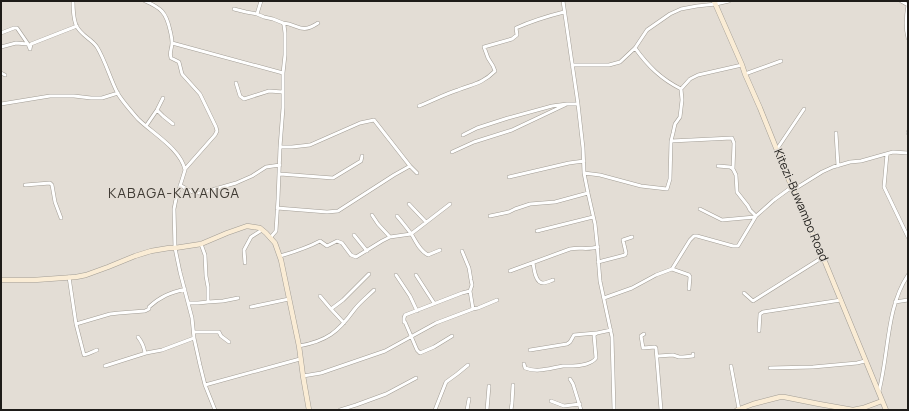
<svg xmlns="http://www.w3.org/2000/svg" width="909" height="411" font-family="Manrope,sans-serif">
<style>
.lines{fill:none;stroke-linecap:round;stroke-linejoin:round}
.street-casing{stroke:#a29d95;stroke-width:4}
.secondary-casing{stroke:#a29d95;stroke-width:5.5}
.street{stroke:#fff;stroke-width:3}
.secondary{stroke:#faecd5;stroke-width:4.5}
.labels{text-anchor:middle;stroke-width:3;stroke-linejoin:round;paint-order:stroke}
.street-label{font-size:12px;fill:#1e1c19;stroke:#e3ddd5}
.quarter-label{font-size:14px;letter-spacing:1px;fill:#403b34;stroke:#e3ddd5}
</style>
<rect width="100%" height="100%" fill="#e3ddd5"/>
<g class="lines">
<defs>
<path id="street" d="M73,1C73,9 73,17 76,25C81,36 91,38 97,47C105,60 110,78 117,92C121,100 132,112 138,119C152,133 181,149 185,170L176,199L174,209L175,248L180,272L192,318L194,338L200,365L205,385L215,410
M145,1C161,8 166,12 170,30C171,34 172,39 172,43C172,49 169,52 171,58L179,62L182,74L200,94L216,127L217,131L215,135L185,169
M261,1L257,14L264,17L273,19L283,23L284,25L285,33V55L283,73V108L280,147L278,199L276,231L270,238
M563,1L578,104L583,148L584,173L588,193L595,224L597,243L600,281L612,337L614,410
M901,1L908,5
M908,5C906,16 905,27 908,38
M234,9L246,12L257,14
M283,23C299,24 300,35 318,23
M1,33L14,28H17L28,44L30,49
M172,43L283,73
M1,47L16,43L28,44
M30,49L31,44L77,26
M572,65H609L620,62L635,48L647,30L670,14L681,9L697,6L716,4L729,1
M1,73L5,75
M745,74L781,61
M236,83L240,96L244,99L269,91L283,92
M681,89L690,79L698,75L742,65
M1,104L50,96H74L91,98H102L118,93
M419,106C432,101 445,94 458,90C473,84 482,84 495,71L493,66L488,58L484,47L512,39L517,35L516,28C532,21 548,16 564,12
M157,110L163,116L173,124
M146,126L157,110L163,98
M908,132V133
M836,133L838,166
M463,135L477,128L508,118L552,106L567,104H578
M671,141L732,138L734,143L733,169
M280,147H292L310,145L360,123L374,120L410,166
M777,149L804,109
M452,152L474,142L512,130L567,104
M887,154L884,187L908,237
M718,166L730,167L733,169L736,175L737,192L748,206L750,210L756,216
M584,173L600,175L641,186L667,189L670,179L671,141L673,133L675,124L680,117L682,100L681,89C661,79 648,66 635,48
M280,174L333,178L361,161L362,156
M509,177L569,163L584,161
M25,185L50,183L52,185L55,202L61,218
M180,185C187,189 193,194 201,193L236,183L252,176L266,167L280,165
M409,204L426,222
M277,208L327,212L338,211L394,175L410,166L417,173
M700,209L722,220L755,217
M372,215L378,224L390,237
M397,216C402,222 407,228 412,235C416,242 420,251 428,255L440,250
M490,216L509,212L515,209L530,204L555,202L588,193
M537,231L593,217
M354,235L367,251
M280,256C294,252 307,248 320,241L327,246L337,241L342,243L351,255L356,257L382,241L390,237L411,234L450,204
M598,262L625,255L626,253L623,240L632,237
M245,263L244,250L251,237L262,230
M533,263C534,268 535,283 543,283C546,283 550,281 553,280
M672,269L689,275L690,277L689,289
M510,271L570,249C580,247 588,250 598,247
M396,275L410,296L417,311
M416,275L434,303
M69,277L76,324L84,355C89,354 92,352 97,350
M744,293L753,301L823,257
M320,296L331,309
M604,298L632,288L656,275L672,269L690,240L694,236H697L733,246H738L756,216L774,200L789,189L793,190L822,172L833,167L850,162L861,161L893,152L908,153
M208,302L223,301L238,298
M895,302L908,300
M188,303H198L208,302V287L206,276L205,255L201,244
M251,307L289,299
M473,309L478,308L497,300
M344,323L331,309L343,300L369,274
M76,324L110,314L119,313L145,311L149,309V307C161,296 170,293 185,289
M759,331L760,314L763,312L841,300
M194,332H219L221,336L229,342
M644,334L641,336L643,348L655,347L656,348L661,410
M452,336L434,347L420,353L417,350L405,322H404V318L405,315L462,293L470,291
M138,337C142,342 144,347 145,353
M299,346C327,341 338,332 354,310C360,302 368,296 374,290
M530,350L567,344L570,342L574,335L596,333
M658,356L673,355L679,357H683L693,356V354
M524,364L525,368C538,373 550,368 563,366C567,366 570,366 573,366C580,366 592,364 596,358L594,335L597,333L611,330
M105,366L146,353L162,350L194,338
M731,366L739,409
M770,368L813,367L857,363L865,361
M303,376L321,373L385,351L436,323L473,309L470,291L472,285L471,280L469,268L462,251
M570,379L573,384L581,410
M205,385L300,359
M879,391C889,353 886,308 908,275
M551,401L564,406L580,404
M340,410L356,405L386,394L416,378
M435,410L446,382L457,374L468,365
M467,410L469,399
M487,410L489,386
M511,410L512,403L513,385"/>
<path id="secondary" d="M714,1L742,65L745,74L760,108L793,190L823,257L886,410
M1,280H34L76,277L86,275L108,267L135,256L151,251L169,248H175L201,244L227,233L247,226L260,228L266,233L275,243L281,260L299,346L303,376L309,410
M737,410L753,404L780,397H784L819,404L853,410L863,408L882,401"/>
</defs>
<use href="#street" class="street-casing"/>
<use href="#secondary" class="secondary-casing"/>
<use href="#street" class="street"/>
<use href="#secondary" class="secondary"/>
</g>
<g class="labels">
<g class="street-label">
<text transform="translate(801 205) rotate(67)" y="4">Kitezi-Buwambo Road</text>
</g>
<g class="quarter-label">
<text x="174" y="198">KABAGA-KAYANGA</text>
</g>
</g>
<rect width="909" height="411" fill="none" stroke="#1e1c19" stroke-width="4"/>
</svg>
